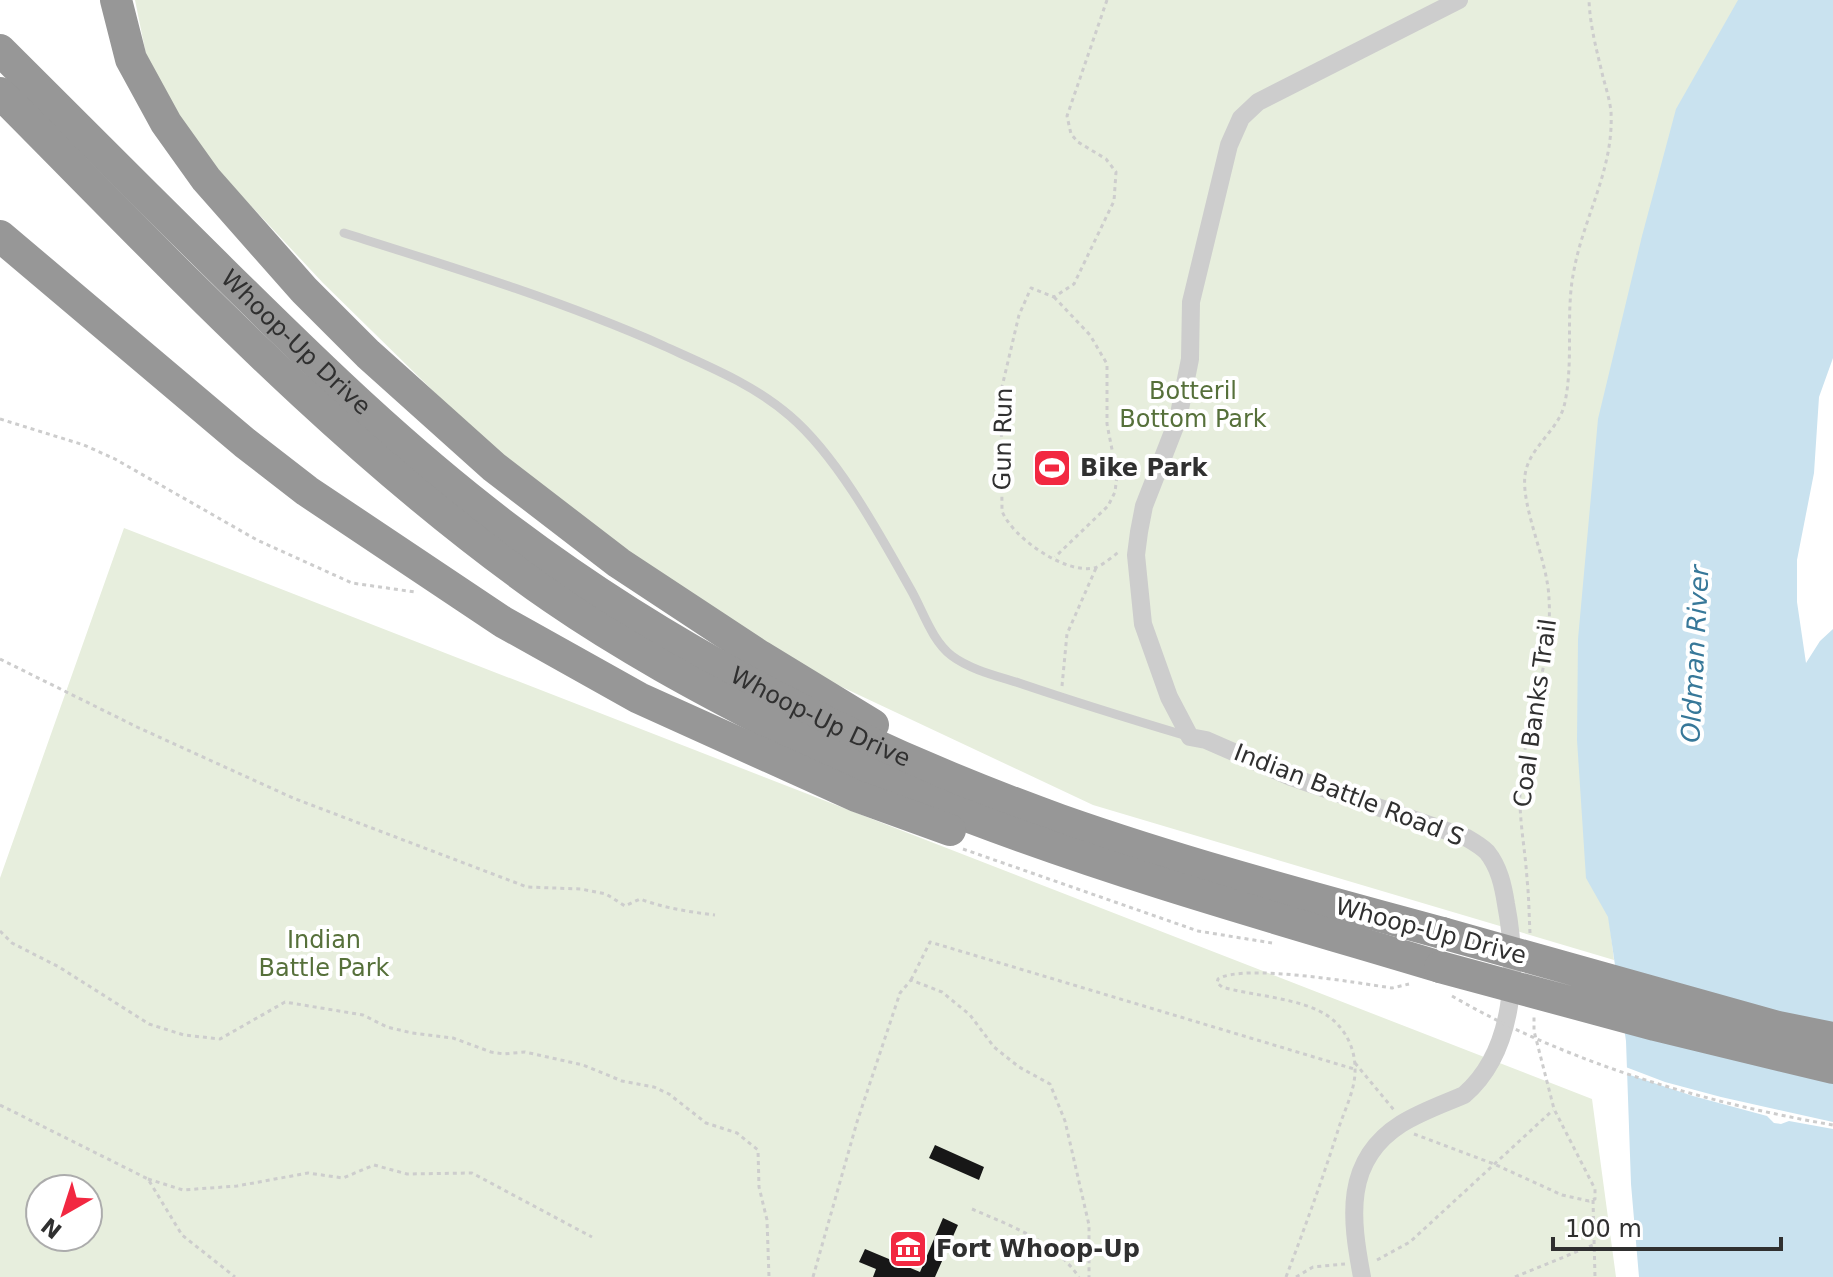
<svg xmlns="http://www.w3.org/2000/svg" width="1833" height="1277" font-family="'DejaVu Sans',sans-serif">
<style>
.green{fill:#e7eedd;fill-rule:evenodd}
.water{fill:#c9e2ef}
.pier{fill:#fff}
.building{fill:#171717}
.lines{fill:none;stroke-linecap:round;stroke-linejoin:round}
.path{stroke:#cdcdcd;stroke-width:3;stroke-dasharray:4 4;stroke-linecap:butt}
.service{stroke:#cdcdcd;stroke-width:9}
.minor{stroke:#cdcdcd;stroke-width:18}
.motorway{stroke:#979797;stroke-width:32}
.path-bridge{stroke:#cdcdcd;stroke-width:3;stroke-dasharray:4 4;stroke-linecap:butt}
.motorway-bridge{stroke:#979797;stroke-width:32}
.labels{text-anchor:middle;stroke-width:8;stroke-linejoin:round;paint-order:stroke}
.street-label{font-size:24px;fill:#303030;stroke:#fff}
.park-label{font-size:24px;fill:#56703a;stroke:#fff}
.poi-label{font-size:24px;font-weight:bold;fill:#303030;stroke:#fff;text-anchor:start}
.water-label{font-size:26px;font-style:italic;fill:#377899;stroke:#fff}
</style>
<rect width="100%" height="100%" fill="#fff"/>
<path class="green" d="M135,0H1746L1578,659L1614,960L1093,805L827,680L575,530L323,283L156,104Z
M124,528L1592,1099L1616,1277H0V878ZM40,1189H88V1237H40Z"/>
<path class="water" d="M1738,0H1833V358L1819,397L1814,473L1797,560V602L1806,663L1820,641L1833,629V1277H1639L1631,1184L1626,1041L1608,917L1586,878L1577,740L1578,639L1598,419L1642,236L1676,109Z"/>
<path class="pier" d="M1623,1066L1665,1082L1721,1097L1833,1122V1129L1789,1121L1781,1124L1774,1123L1767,1116L1693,1096L1630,1075L1623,1073Z"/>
<path class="building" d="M935,1145L984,1167L979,1180L929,1158Z
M943,1218L958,1225L935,1277H873L876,1269L859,1262L865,1249L920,1272Z"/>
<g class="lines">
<path class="path" d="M1107,0L1067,116L1071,134L1078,142L1106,159L1116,172L1114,201L1074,284L1054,297L1031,288L1019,315L1001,391L1002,511C1012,537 1064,574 1094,568C1102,566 1112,557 1120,551
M1054,297L1090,335L1107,364V424L1117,475L1115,492L1108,506L1055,557
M0,419L84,445L115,459L257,540L352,583L415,592
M0,659L137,727L293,798L527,887L581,889L606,894L625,906L640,899C664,908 690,912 715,915
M1062,686L1067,634L1096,568
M963,849L1198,931L1272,943
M0,931L12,943L59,967L149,1024L184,1035L220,1039L285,1002L363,1015L387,1027L412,1033L453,1038L491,1052L504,1054L525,1052L583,1065L622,1081L654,1087L669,1094L706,1123L737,1133L758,1150L759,1187L767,1220L769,1277
M1530,933C1529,915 1529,897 1527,879C1525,845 1517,812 1521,777C1527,717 1553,660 1549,599C1548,561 1521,508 1525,475C1529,446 1560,430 1565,402C1574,359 1565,313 1574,270C1584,216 1614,169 1611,112C1610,101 1606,88 1603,77C1597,51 1590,27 1589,0
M911,980L930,942L1354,1069
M1355,1063L1394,1110
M0,1105L148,1179L182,1235L235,1277
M1414,1134L1494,1164L1562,1195L1589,1201L1595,1199V1189L1554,1109L1534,1031V1017
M148,1179L183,1190L237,1186L308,1173L343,1178L374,1165L407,1174L472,1173L592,1237
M1593,1200L1595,1277
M972,1209C1011,1226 1054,1241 1079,1277
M1377,1260L1410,1242L1553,1110
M813,1277L857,1122L900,993L911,980L942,992L970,1015L994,1047L1019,1067L1050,1084L1065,1121L1089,1225V1277
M1286,1277C1305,1227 1323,1178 1339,1127C1345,1109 1356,1088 1355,1068C1355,1048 1345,1028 1328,1016C1302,998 1253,996 1222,987L1217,983L1218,979C1244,963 1358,983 1392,988L1409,984
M1296,1277L1313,1267L1345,1264
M1515,1277L1593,1245"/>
<path class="service" d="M344,233C452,267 560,300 664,346C708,366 753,384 790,416C838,457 880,535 911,590C923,611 932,641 952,656C971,670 997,676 1019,683C1075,702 1130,719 1187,736"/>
<path class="minor" d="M1362,1277C1351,1219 1343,1161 1401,1124C1420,1112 1443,1104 1464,1095C1516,1050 1518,966 1506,904C1503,885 1499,867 1487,852C1481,846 1474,842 1467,838L1291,777L1206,740L1190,737L1169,697L1143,624L1136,555L1139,532L1144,506L1178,419L1190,359L1191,302L1229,145L1241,118L1258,102L1459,0"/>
<g class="motorway">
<path d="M116,0L131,59L166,123L206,179L304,290L368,354L494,467L619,563L760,656L873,725"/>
<path id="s1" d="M0,50C73,123 147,197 221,270C313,361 406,452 510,530C676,655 865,750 1060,820C1185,864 1314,898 1442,933"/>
<path d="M0,93C176,270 347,454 553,598C624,647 700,688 776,727C840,760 905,793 972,818C1125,876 1283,920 1440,967"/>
<path d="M0,236L245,443L307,491L503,622L639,698L856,796L950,830"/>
</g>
<path class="path-bridge" d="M1452,996C1568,1063 1701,1102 1833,1125"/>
<path class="motorway-bridge" d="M1442,933L1778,1027L1833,1038
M1440,967L1655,1025L1833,1068"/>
</g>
<defs>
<symbol id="stadium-square" viewBox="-11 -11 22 22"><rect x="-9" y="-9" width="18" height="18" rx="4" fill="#f22841" stroke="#fff"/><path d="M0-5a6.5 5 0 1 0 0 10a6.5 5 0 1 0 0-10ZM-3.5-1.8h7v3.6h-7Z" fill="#fff"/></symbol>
<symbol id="museum-square" viewBox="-11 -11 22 22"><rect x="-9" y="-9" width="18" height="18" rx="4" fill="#f22841" stroke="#fff"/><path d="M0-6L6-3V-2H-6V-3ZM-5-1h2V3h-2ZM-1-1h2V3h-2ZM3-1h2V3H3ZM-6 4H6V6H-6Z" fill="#fff"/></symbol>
</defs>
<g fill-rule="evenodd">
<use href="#stadium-square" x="1030" y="446" width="44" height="44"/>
<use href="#museum-square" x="886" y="1227" width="44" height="44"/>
</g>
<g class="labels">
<g class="street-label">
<text dy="8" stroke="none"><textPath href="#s1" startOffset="416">Whoop-Up Drive</textPath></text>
<text transform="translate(1003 439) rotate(-89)" y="8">Gun Run</text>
<text transform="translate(1535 713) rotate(-82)" y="8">Coal Banks Trail</text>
<text dy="8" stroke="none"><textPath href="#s1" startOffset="1064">Whoop-Up Drive</textPath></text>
<text transform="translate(1349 795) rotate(21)" y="8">Indian Battle Road S</text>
<text transform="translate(1431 931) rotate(15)" y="8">Whoop-Up Drive</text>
</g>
<g class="park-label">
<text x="1193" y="399">Botteril<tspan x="1193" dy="28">Bottom Park</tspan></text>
<text x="324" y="948">Indian<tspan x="324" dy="28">Battle Park</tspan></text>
</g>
<g class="poi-label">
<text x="1080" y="476">Bike Park</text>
<text x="936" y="1257">Fort Whoop-Up</text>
</g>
<g class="water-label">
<text transform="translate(1695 654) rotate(-87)" y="9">Oldman River</text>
</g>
</g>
<g transform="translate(64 1213) rotate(219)"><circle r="38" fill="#ffffff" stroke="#acacac" stroke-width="2"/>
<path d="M0-6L14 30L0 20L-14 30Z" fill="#f22841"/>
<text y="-12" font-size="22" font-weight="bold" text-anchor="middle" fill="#303030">N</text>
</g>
<path d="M1553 1237v12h228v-12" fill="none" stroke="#303030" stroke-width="4"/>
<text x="1565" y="1237" font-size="24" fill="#303030" stroke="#ffffff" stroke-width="6" paint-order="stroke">100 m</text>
</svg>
